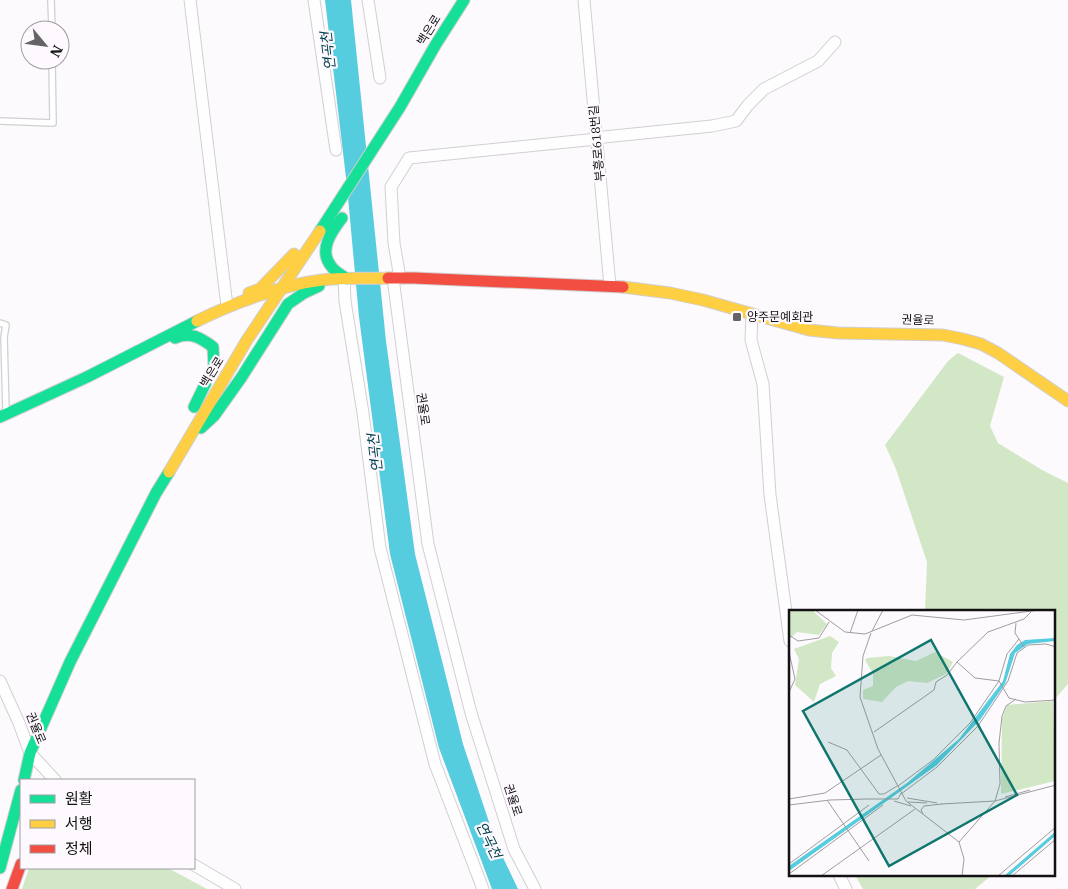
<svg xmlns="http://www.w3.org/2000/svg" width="1068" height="889" font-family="'IBM Plex Serif','Noto Sans KR',serif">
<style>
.green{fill:#d1e7c6}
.water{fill:#56ccdf}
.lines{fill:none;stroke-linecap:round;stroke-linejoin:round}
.lane-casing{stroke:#d0cfd1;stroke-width:8}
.street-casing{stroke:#d0cfd1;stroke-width:13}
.fast-casing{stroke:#d0cfd1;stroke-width:13}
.slow-casing{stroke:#d0cfd1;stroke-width:13}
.jam-casing{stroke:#d0cfd1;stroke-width:13}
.lane{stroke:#fffeff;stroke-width:5.5}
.street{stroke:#fffeff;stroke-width:11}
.fast{stroke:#16e098;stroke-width:11}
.slow{stroke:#ffcf43;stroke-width:11}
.jam{stroke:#f24e42;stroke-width:11}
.poi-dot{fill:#656365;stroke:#fef9ff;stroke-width:2}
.labels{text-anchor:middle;stroke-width:4.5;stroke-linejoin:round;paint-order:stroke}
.street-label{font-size:12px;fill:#131113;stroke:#fef9ff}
.poi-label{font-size:12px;fill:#131113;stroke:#fef9ff;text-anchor:start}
.water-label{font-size:14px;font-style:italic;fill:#00424d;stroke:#fef9ff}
.inset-road{fill:none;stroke:#9f9da0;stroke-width:1}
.view{fill:#0f766e;fill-opacity:0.15;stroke:#0f766e;stroke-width:2.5}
.inset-edge{fill:none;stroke:#131113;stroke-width:2.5}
</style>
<rect width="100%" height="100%" fill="#fdfafe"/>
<path class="green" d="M958,353L1004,377L990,426L998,443L1042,470L1068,483V684L1054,700V612L925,611L927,562L896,469L885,445L948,361Z
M29,868H168L207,889H22Z
M855,875H992L975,889H863Z"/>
<path class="water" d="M325,0H351L386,341L415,554L463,744L496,843L518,889H492L439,748L390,554L359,317L347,186Z"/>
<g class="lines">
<defs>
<path id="lane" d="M51,0L52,30
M0,121L53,123L52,60
M0,323L6,325L4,337L6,412"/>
<path id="street" d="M190,0L227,306
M314,0L336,150
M368,0L380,78
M584,0L610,286
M393,278L428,544L471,713L514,849L535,889
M400,278L394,243L391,187L409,158L597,139L604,137L712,126L736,121L748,105L764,89L818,61L835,42
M344,279L345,301L363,413L380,548L435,764L483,889
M752,314L751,340L763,384L770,495L790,641
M0,681L19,723L30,753L55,780
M194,865L235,889
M839,875L846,889"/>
<path id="fast" d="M342,218C332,231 318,250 331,266C335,272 342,275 347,279
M320,231L400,107L436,44L464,0
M175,338C190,331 201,338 213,347L214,366L194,407
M0,417L87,377L197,321
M201,428L214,416L241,378L288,304L304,293L319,286
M24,780L30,753L70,662L156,493L169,472
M0,868L21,790"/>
<path id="slow" d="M623,287L670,293L703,300L809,330L838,333L943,335L963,339L981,344L998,353L1068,401
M249,293L260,289L294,254
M197,321C233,303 282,285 322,280C344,277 366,279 388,278
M169,472L247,340L320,231"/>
<path id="jam" d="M388,278H414L623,287
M12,889L21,864"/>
</defs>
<use href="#lane" class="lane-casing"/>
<use href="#street" class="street-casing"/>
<use href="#fast" class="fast-casing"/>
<use href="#slow" class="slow-casing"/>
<use href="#jam" class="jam-casing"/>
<use href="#lane" class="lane"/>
<use href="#street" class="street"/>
<use href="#fast" class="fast"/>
<use href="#slow" class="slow"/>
<use href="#jam" class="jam"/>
</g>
<rect class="poi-dot" x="732" y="312" width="10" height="10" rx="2.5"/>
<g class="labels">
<g class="street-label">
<text transform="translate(429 30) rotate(-58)" y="4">백은로</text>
<text transform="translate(597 143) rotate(-95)" y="4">부흥로618번길</text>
<text transform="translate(918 320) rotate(2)" y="4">권율로</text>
<text transform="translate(212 372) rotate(-58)" y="4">백은로</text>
<text transform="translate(423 409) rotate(82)" y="4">권율로</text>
<text transform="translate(36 728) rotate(68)" y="4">권율로</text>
<text transform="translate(513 800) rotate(72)" y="4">권율로</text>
</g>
<g class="poi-label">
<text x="747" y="321">양주문예회관</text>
</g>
<g class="water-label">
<text transform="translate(328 51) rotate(-97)" y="5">연곡천</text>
<text transform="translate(375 453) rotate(-97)" y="5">연곡천</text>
<text transform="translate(489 840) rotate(64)" y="5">연곡천</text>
</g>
</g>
<g transform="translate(789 610)">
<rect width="266" height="266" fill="#fdfafe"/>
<path d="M0,0H23L38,14L30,25L8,22L0,30ZM41,26L50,32L43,43L42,58L47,66L31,74L25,92L6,75L10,49L5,39ZM146,42L164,52L157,64L138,73L119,71L107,77L93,92L74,89V80L84,76V63L76,50L78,48L100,46L127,51ZM264,91L266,171L212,184L213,109L218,95Z" fill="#d1e7c6"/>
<path d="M266,28V31L239,34L226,43L216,74L191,110L148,155L0,261V256L118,173L170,129L214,71L221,44L228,35L236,30ZM266,222V226L220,266H215Z" fill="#56ccdf"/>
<path class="inset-road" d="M26,0L56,22L76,24L123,5L175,10L250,0M227,13L226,23L235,37M83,21L94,0M61,23L69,0M82,23L74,46L71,87L89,139L117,191L170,232L175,249L173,266M0,25L9,31L30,28L40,12M0,42L6,69L0,82M168,52L186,68L210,71M210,71L220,88L236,92L267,90M85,122L145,80L147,72L158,65L168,52L199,22L235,9L242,2M39,132L58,140L90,184H95L108,176M109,176L144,150L181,113L210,71L218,44L230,29M112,184L148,157L189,116L219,71L228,43L239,35L257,34L267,37M216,187L241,180M118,188L148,193M0,189L36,183L92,145M78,189H109L112,183M38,190L80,251M105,191L122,196M119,192L138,193M152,194L206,191L267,175M0,195L41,190L78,189M134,204L132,200L135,196L153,194M170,232L206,191L211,174L210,133L213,106L217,96L227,89M0,254L80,195M0,264L94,195M32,266L126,199M209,266L267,217M223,266L267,229"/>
<path class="view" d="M142,30L228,185L100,256L14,101Z"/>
<rect width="266" height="266" class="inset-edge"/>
</g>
<rect x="20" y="779" width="175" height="90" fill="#fef9ff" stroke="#a09ca1"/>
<rect x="30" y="795" width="25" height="8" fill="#16e098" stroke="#a09ca1"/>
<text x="65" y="804" font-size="15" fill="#131113">원활</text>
<rect x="30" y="820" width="25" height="8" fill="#ffcf43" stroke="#a09ca1"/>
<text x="65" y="829" font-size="15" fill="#131113">서행</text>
<rect x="30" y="845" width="25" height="8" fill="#f24e42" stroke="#a09ca1"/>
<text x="65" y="854" font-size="15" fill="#131113">정체</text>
<g transform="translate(45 45) rotate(119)"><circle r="24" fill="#fef9ff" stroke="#a09ca1"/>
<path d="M0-4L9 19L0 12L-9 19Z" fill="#656365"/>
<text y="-8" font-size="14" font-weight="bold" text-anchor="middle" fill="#131113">N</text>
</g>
</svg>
